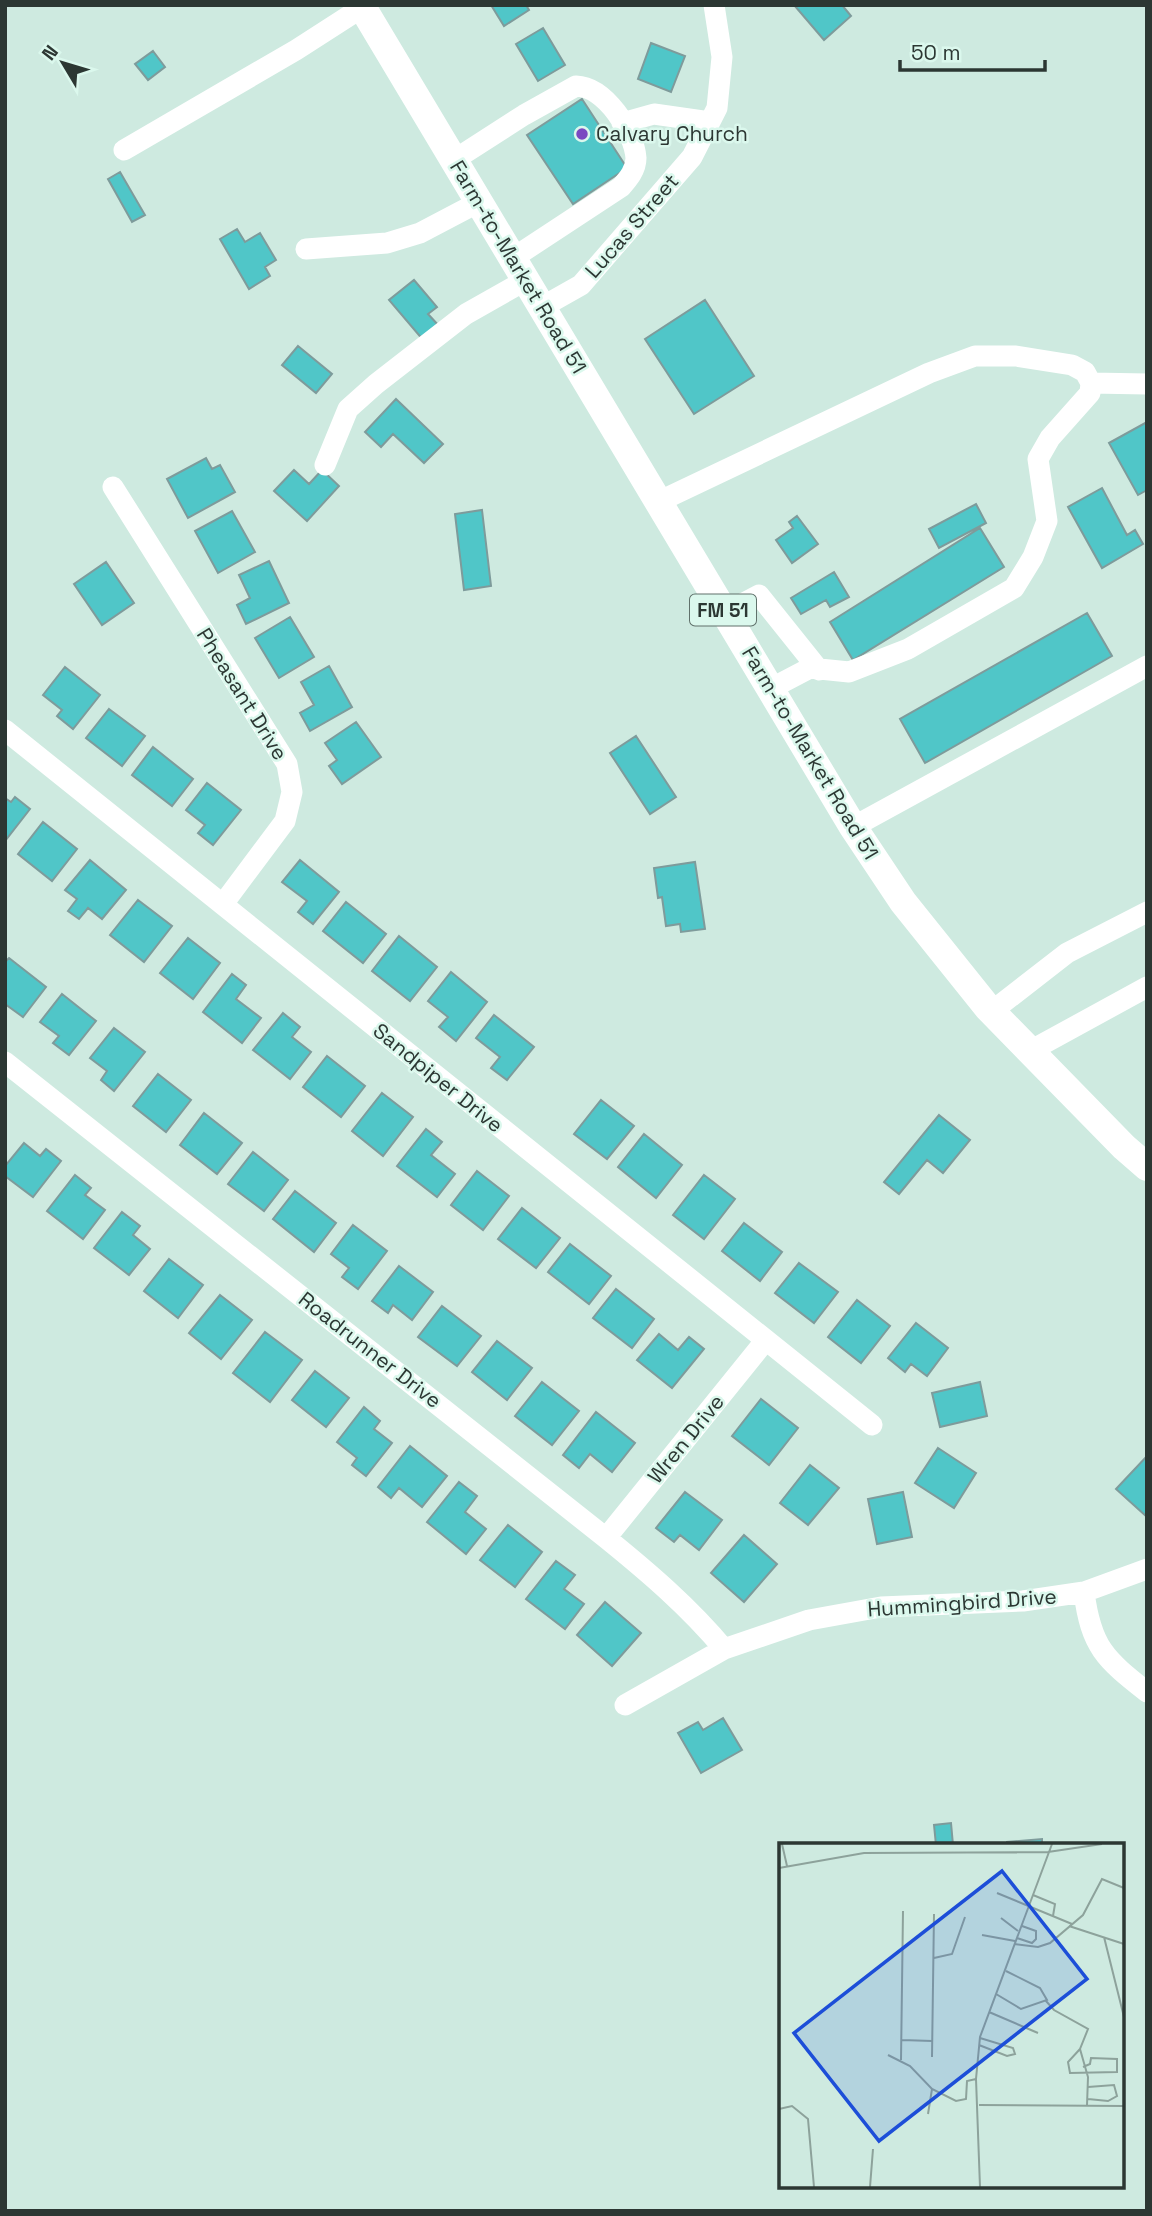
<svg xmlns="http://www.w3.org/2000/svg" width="1152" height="2216" font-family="'Space Grotesk',sans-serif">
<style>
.building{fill:#50c6c8;stroke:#7e9b9b;stroke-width:2}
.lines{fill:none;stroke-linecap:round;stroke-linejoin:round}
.minor{stroke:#fff;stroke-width:21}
.major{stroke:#fff;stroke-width:28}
.poi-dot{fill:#7a49c1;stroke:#dbf8ed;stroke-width:2.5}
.labels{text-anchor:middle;stroke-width:5;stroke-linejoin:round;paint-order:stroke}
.shield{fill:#dbf8ed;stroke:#60716b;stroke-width:2}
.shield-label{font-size:19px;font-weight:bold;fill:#2c3733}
.poi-label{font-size:21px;fill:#2c3733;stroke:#dbf8ed;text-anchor:start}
.street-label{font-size:21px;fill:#2c3733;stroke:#dbf8ed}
.inset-road{fill:none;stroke:#8da29b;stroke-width:2}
.view{fill:#1d4ed8;fill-opacity:0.15;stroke:#1d4ed8;stroke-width:3.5}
.inset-edge{fill:none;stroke:#2c3733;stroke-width:3.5}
</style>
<rect width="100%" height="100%" fill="#ceeae0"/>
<path class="building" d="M491,5H526L529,10L504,26Z
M794,5H842L851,16L824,40Z
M543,28L565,65L538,81L516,44Z
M651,43L685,56L671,92L638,79Z
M153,51L165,67L148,80L135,64Z
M582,99L627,168L573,204L527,135Z
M120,172L145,215L132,222L108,179Z
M237,229L245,242L260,233L276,260L265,267L270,276L249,289L220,239Z
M414,280L437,307L428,314L440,327L424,341L389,300Z
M705,300L754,376L694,414L645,339Z
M298,346L332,374L316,393L282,365Z
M396,399L443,444L424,463L393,434L381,447L365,432Z
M1147,422V490L1138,495L1109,443Z
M206,458L212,469L220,465L235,492L188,518L167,479Z
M294,470L309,484L322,470L339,486L307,521L274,491Z
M1102,488L1127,535L1135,530L1143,544L1102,568L1068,507Z
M976,504L986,523L939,548L929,529Z
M482,510L491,586L464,590L455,514Z
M232,511L255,552L218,573L195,531Z
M797,516L818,544L792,563L776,540L793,528L789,522Z
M980,528L1004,567L853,660L830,622Z
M269,561L289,603L246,624L237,605L250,598L239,575Z
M106,562L134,603L102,625L74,584Z
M834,572L849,597L830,607L826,600L801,614L791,598Z
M1087,613L1112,656L925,763L900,719Z
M290,617L314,657L279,678L255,638Z
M329,666L352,707L310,731L300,713L314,705L301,682Z
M65,667L100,695L73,729L57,716L62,710L43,695Z
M109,709L145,736L122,766L86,738Z
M356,722L381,757L342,784L329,766L337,760L325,743Z
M636,736L676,797L650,814L610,753Z
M153,747L193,779L172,806L132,775Z
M207,783L241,810L213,845L198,833L205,825L186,810Z
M15,797L30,809L5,841V798L11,802Z
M43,822L77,849L52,881L18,854Z
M90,860L126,890L102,919L88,908L79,919L68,911L77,899L65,890Z
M300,860L339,892L313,924L298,912L307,901L282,882Z
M695,862L705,929L681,932L680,924L666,926L662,897L658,898L654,868Z
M138,900L172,926L144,962L110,935Z
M346,902L386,934L363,963L323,931Z
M399,936L437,967L410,1001L372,971Z
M188,938L220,963L193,999L160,973Z
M9,958L46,987L23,1017L5,1004V962Z
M451,972L487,1002L456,1041L439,1027L448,1017L428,1001Z
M232,974L246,985L236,999L261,1018L242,1043L203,1012Z
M62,994L96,1021L69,1055L53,1043L59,1036L40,1022Z
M283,1013L300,1027L292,1037L311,1052L290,1079L253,1050Z
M494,1015L534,1047L507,1080L491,1068L500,1057L476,1038Z
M114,1028L145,1052L114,1091L101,1080L107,1071L90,1058Z
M327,1056L365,1086L341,1117L303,1087Z
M158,1074L191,1100L166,1132L133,1106Z
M382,1093L413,1117L383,1156L352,1131Z
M601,1100L634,1126L607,1159L574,1134Z
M204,1113L242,1143L217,1174L180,1145Z
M939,1115L970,1140L943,1173L927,1160L899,1194L884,1182Z
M426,1129L442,1142L431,1155L455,1174L437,1197L397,1166Z
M644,1134L682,1165L656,1198L618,1167Z
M24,1143L40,1156L46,1149L61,1161L33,1197L5,1176V1166Z
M253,1152L288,1180L264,1211L228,1184Z
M477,1171L509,1196L483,1230L451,1205Z
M75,1175L91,1188L85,1195L105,1210L83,1239L47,1211Z
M704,1175L735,1199L704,1239L673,1215Z
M295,1191L336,1223L314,1252L273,1219Z
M522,1208L560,1238L536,1268L498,1239Z
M122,1212L140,1226L133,1235L150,1249L129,1275L94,1248Z
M744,1223L782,1252L760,1281L722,1251Z
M353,1225L387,1251L358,1289L342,1277L349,1268L331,1254Z
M570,1244L611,1276L589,1304L548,1272Z
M169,1259L203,1285L178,1318L144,1291Z
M799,1263L838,1292L814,1323L775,1293Z
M399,1266L433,1292L412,1320L393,1305L388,1313L372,1301Z
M616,1289L654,1319L632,1348L593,1318Z
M220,1295L252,1320L221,1359L189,1333Z
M857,1300L890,1326L861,1363L828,1337Z
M442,1306L481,1336L457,1366L418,1337Z
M916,1323L948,1348L927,1376L911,1364L905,1372L888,1358Z
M265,1332L302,1360L270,1402L233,1373Z
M659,1334L678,1350L689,1337L704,1349L672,1388L637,1360Z
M497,1341L532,1368L507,1400L472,1372Z
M315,1371L349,1398L326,1427L292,1400Z
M542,1382L579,1411L552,1445L515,1416Z
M980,1382L987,1416L940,1427L932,1393Z
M761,1399L798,1428L769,1465L732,1436Z
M364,1407L380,1421L374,1429L392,1443L366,1476L352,1465L357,1458L337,1442Z
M596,1412L635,1443L612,1472L590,1454L579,1468L563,1455Z
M410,1446L447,1476L422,1507L399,1488L391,1498L378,1487Z
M938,1448L976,1473L954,1508L915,1483Z
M1147,1456V1517L1116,1489Z
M810,1465L839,1488L808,1525L780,1503Z
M459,1482L477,1496L465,1512L486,1529L466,1554L427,1522Z
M685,1492L722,1520L699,1550L680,1535L674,1542L656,1528Z
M903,1492L912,1537L877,1544L868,1499Z
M508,1525L542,1552L515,1587L480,1560Z
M744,1535L777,1564L744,1602L711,1573Z
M556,1561L575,1575L564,1589L584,1604L565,1629L526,1599Z
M605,1602L641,1633L612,1666L577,1635Z
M723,1718L742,1750L701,1773L678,1733L698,1722L703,1730Z
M951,1823L953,1845H936L934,1825Z
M1042,1839V1845H1007V1842Z"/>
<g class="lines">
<path class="minor" d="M622,123L654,114L710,122
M124,150L296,50L366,5
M454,160L524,115L576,86C605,87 634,131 636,158C636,170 628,179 621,187L513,258
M306,249L387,243L420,233L479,202
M542,307L581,285L692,157L717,108L722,57L714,5
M1091,383L1147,384
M325,465L348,409L376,384L466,314L526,280
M113,487L287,764L292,792L285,821L223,904
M658,502L929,373L975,356H1016L1072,365L1085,372L1091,383L1090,393L1050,438L1038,459L1047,521L1033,557L1014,588L908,649L849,672L810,668L770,689
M725,613L759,595L819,670
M5,730L872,1425
M853,827L1147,666
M991,1012L1067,953L1147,912
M1030,1051L1147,987
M5,1062L606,1538C648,1572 689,1607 724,1649
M606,1538L765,1341
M1084,1592C1091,1647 1105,1659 1147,1692
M625,1705L724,1649L809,1620L881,1607L1023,1601L1084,1592L1147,1569"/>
<path class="major" d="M361,5L853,827L903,902L988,1008L1124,1147L1147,1167"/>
</g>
<circle class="poi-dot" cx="582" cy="134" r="7"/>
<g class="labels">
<rect class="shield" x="690" y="594.5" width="66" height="31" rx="5"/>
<g class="shield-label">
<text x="723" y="617">FM 51</text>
</g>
<g class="poi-label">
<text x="596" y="141">Calvary Church</text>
</g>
<g class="street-label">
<text transform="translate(632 226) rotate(-49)" y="7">Lucas Street</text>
<text transform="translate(518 267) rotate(59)" y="7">Farm-to-Market Road 51</text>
<text transform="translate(242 694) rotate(58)" y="7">Pheasant Drive</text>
<text transform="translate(810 753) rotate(59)" y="7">Farm-to-Market Road 51</text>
<text transform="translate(438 1078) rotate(39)" y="7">Sandpiper Drive</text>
<text transform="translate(370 1350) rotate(38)" y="7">Roadrunner Drive</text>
<text transform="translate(686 1439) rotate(-51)" y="7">Wren Drive</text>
<text transform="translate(962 1603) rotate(-4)" y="7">Hummingbird Drive</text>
</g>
</g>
<g transform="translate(779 1843)">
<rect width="345" height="345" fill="#ceeae0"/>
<path class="inset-road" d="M3,1L8,23M0,25L85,10L269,9L323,1M218,50L293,81M254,52L276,61L274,73M222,75L239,88M290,83L345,101M203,92L236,98M325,94L345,174M238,95L253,100L257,96V88L243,83M235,101L259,104L271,100L304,72L323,36L345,45M155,115L173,111L186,74M217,151L242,166L268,157L261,145L227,128M267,158L275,167L309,186L301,206L309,234L308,262M210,169L259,190M123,197L153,198M200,202L228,213L236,211L234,205L201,195M301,206L289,219L291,230L338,229V216L312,215L311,221L304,224M109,212L131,223L153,246L177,258L187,256L188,238L197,236M153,214L155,71M122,217L124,68M309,256L329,258L338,253L335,242L309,244M200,262L345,263M0,266L13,263L29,276L35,344M149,271L153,246M91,344L94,306M201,344L197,236L201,194L273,1"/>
<path class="view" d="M223,28L308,136L100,298L15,190Z"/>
<rect width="345" height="345" class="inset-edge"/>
</g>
<rect width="1152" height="2216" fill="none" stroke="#2c3733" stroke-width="14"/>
<g transform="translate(63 63) rotate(308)" stroke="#dbf8ed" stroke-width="5" paint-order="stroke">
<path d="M0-5L12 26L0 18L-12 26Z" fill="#2c3733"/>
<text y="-10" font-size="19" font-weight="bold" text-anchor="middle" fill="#2c3733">N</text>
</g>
<path d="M900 60v10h145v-10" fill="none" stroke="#2c3733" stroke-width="3.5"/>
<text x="911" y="60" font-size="21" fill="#2c3733" stroke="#dbf8ed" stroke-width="5" paint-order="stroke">50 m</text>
</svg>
